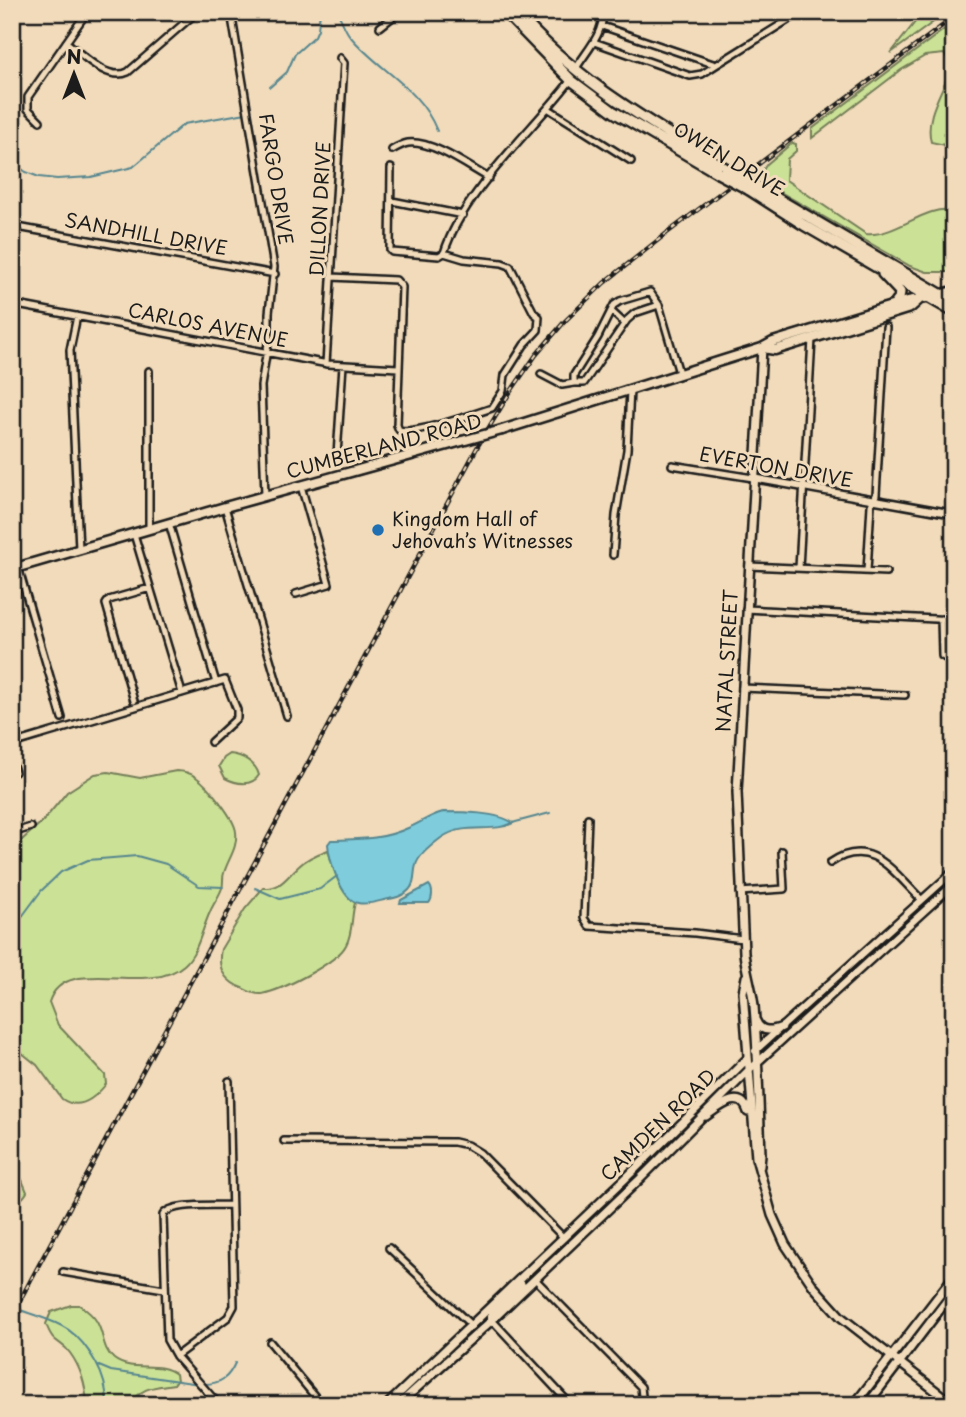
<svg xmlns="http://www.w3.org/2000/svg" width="966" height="1417" font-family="'Playpen Sans',sans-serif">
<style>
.green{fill:#cbe196;stroke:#747e59;stroke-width:2}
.water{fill:#7eccdc;stroke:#57868f;stroke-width:2}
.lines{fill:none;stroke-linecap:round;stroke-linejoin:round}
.stream{stroke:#57868f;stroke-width:2}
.minor-casing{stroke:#1c1c1c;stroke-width:10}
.tertiary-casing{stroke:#1c1c1c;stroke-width:11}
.secondary-casing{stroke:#1c1c1c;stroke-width:12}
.primary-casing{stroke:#1c1c1c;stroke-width:13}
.trunk-casing{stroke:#1c1c1c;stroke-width:14}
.minor{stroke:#f1dbba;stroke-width:5}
.tertiary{stroke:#f1dbba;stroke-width:6}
.secondary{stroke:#f1dbba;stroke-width:7}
.primary{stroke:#f1dbba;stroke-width:8}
.trunk{stroke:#f1dbba;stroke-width:9}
.rail-casing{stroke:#1c1c1c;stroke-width:4.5}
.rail{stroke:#f1dbba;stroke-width:2;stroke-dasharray:5;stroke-linecap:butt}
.primary-bridge-casing{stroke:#1c1c1c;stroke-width:13;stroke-linecap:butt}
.trunk-bridge-casing{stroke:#1c1c1c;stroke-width:14;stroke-linecap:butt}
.primary-bridge{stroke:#f1dbba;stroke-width:8}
.trunk-bridge{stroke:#f1dbba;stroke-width:9}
.poi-dot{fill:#1f6fb2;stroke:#f1dbba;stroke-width:2.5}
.labels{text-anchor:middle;stroke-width:6;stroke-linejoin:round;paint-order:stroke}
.street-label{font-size:19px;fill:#1c1c1c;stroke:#f1dbba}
.poi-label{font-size:19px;fill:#1c1c1c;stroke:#f1dbba;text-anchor:start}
</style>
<rect width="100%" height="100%" fill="#f1dbba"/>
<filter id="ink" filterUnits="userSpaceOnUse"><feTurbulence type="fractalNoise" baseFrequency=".0143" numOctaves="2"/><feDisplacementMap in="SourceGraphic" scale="14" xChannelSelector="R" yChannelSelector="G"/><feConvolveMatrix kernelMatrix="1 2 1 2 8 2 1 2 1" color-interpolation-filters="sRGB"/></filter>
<g filter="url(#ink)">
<path class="green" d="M923,12H947L891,53Z
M954,22V147L931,142C924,115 944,90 952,65L944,54L925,56L901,70L812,138V129Z
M792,143L796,144V151L787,159L786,180L866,234C897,237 926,203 954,211V272H927L910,266L761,181L759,176L767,164Z
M230,754C242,755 256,763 259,775C252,787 236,784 225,778L219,766L224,758Z
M176,771C183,771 189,772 196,777C208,785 235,819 236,832C238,848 228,859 224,873C222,878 224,883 222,888C219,897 213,904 210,912C202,929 198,953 184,965C147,998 65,952 49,1002L58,1025L105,1075L106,1084C95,1098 79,1111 62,1099L37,1065L12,1045V849L44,820L67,792L95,774L108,772L140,778Z
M328,850C334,869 339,891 355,903C351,916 353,933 346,945C337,963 282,990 262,994C255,995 248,991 242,988C224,981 217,968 221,949L245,909L263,888C282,889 286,877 299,866C307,858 317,854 328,850Z
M12,1156L27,1192C23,1199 20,1201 12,1199Z
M71,1305H79C86,1309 95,1317 98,1324C104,1336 103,1350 114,1359C132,1373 159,1360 176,1374L177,1380L174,1384C157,1387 139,1386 132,1405H87C86,1386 81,1368 70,1353C60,1339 54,1346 46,1324L51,1312Z"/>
<path class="water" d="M443,812C462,812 498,812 513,823C492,834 465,821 441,838C433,844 418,855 416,865C413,874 416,883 409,890C403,897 393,898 384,900C376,902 366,905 358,903C341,900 329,859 328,844L331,840C358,839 382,840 408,828C421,823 430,815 443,812Z
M429,885C433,889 433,898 429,903H400L401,900Z"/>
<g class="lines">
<path class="stream" d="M337,12C342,19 344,29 350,36C379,71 419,86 437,131
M270,87L287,72L295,54L315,36L318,29L320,12
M12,162L26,172L39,177L57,179L91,177L133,167L184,124L246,113
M512,823L550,813
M255,888L280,899L320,889L337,876
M12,941L18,922L41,891L61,872L88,860L137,856L166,864L199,886L223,887
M12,1307C53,1323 73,1321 96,1363C104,1377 107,1389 107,1405
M99,1366L111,1371L199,1384
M204,1384C221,1384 229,1377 235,1363"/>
<defs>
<path id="minor" d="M231,12L274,267L269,313V337L261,386L265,495
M602,26L716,65L801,12
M380,27L399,12
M66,42C82,54 107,82 128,72L197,12
M594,42L690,76L702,74L716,65
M575,70C586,51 603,36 603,12
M549,109L631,161
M40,121L28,109V97L87,12
M392,150C397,147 403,144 408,143C432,140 469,167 489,178
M392,201L463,215
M12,226L275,274
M444,253C463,192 531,132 571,80
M331,277L396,280L402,287L397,425L399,430C415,435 474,414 492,408L503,391L505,375L524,345L538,330L539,317L534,313L510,266L502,263L464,259L444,253L439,256L392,252L390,250L391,168
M12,304L328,364L398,368
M659,305L635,313L627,320L584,383H574V375L598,337L614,305L620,301L650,292L659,305L679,373
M611,311L624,323
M77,316L70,350L79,549
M326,364L344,63L340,58
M149,371V529
M541,374L562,385L574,383
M337,455L343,365
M672,465L753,478
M225,507L287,716
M169,523L216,683
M134,534L182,693
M613,555L616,515L627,450L630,390
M749,566L886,572
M18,567L62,718
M799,568L812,339
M867,571L871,505L876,495L886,327
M296,594L329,584L301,486
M746,609L954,620
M941,619L942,656L954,663
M742,688L905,695
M134,701L106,604L109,600L150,588
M12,744L225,680L237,710V718L211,742
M12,762L15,772
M588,818L584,918L589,926L695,933L743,939
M12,833L31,827
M830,863C871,835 893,872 921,899
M740,892L784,889L782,851
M284,1141L454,1142L467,1145L480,1153L564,1238
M389,1248L472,1326
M63,1272L164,1289
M535,1279L641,1387L643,1405
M492,1320L571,1405
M270,1342L322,1405
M176,1356L228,1317L234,1306L229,1081
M219,1405L176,1356L167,1340L163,1215C171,1202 215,1206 231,1205"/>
<path id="tertiary" d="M753,478L954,514
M755,1051L954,871
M749,1070L954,884"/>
<path id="secondary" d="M941,294L954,290
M746,977L743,992L756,1158L772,1215L785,1244L814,1287L841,1317L954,1405
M756,1021C761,1033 772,1031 782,1027
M706,1116C719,1107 741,1088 748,1112
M760,1166L761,1154C759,1105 758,1055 754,1006C752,988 746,971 744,953L737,792L762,348
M491,1319L492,1314L521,1284
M387,1405L625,1179L748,1058
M398,1405L492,1320L640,1179L749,1070
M854,1405L954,1276
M867,1405L954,1291"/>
<path id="primary" d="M763,348L775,350L910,308L919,300
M502,430L762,348L773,342L908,301L931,297
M12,569L225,507L462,441"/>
<path id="trunk" d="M505,12L571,80L614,112L718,173
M516,12C577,82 647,120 725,168
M754,185L954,302
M748,189L804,225L954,312
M883,274L900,292L899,299L894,306"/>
</defs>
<use href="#minor" class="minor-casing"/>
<use href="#tertiary" class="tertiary-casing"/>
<use href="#secondary" class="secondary-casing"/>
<use href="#primary" class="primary-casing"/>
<use href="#trunk" class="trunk-casing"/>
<use href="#minor" class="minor"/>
<use href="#tertiary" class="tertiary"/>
<use href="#secondary" class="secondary"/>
<use href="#primary" class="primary"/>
<use href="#trunk" class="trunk"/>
<defs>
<path id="rail" d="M12,1315L479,444L509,394L536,355L565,321L604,283L667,233L954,17"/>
</defs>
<use href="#rail" class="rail-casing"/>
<use href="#rail" class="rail"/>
<defs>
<path id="primary-bridge" d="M462,441L502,430"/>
<path id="trunk-bridge" d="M725,168L754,185
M718,173L748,189"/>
</defs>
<use href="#primary-bridge" class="primary-bridge-casing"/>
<use href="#trunk-bridge" class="trunk-bridge-casing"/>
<use href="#primary-bridge" class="primary-bridge"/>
<use href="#trunk-bridge" class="trunk-bridge"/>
</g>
</g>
<circle class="poi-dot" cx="378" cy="530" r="7"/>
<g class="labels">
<g class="street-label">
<text transform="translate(729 159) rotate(31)" y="7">OWEN DRIVE</text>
<text transform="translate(276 179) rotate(81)" y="7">FARGO DRIVE</text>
<text transform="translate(320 209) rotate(-87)" y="7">DILLON DRIVE</text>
<text transform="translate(146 234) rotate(10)" y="7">SANDHILL DRIVE</text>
<text transform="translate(208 325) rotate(11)" y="7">CARLOS AVENUE</text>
<text transform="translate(384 446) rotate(-15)" y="7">CUMBERLAND ROAD</text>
<text transform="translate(776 467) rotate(10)" y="7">EVERTON DRIVE</text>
<text transform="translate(727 661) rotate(-87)" y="7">NATAL STREET</text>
<text transform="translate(658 1125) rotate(-44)" y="7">CAMDEN ROAD</text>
</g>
<g class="poi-label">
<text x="392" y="526">Kingdom Hall of<tspan x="392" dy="22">Jehovah’s Witnesses</tspan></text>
</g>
</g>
<rect width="966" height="1417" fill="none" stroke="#f1dbba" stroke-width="42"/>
<rect x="21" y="21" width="924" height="1375" fill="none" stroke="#1c1c1c" stroke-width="2.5" filter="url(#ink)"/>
<g transform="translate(74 74)" stroke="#f1dbba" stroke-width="5" paint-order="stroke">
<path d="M0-5L12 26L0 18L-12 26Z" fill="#1c1c1c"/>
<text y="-10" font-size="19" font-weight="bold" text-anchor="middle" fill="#1c1c1c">N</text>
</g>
</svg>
